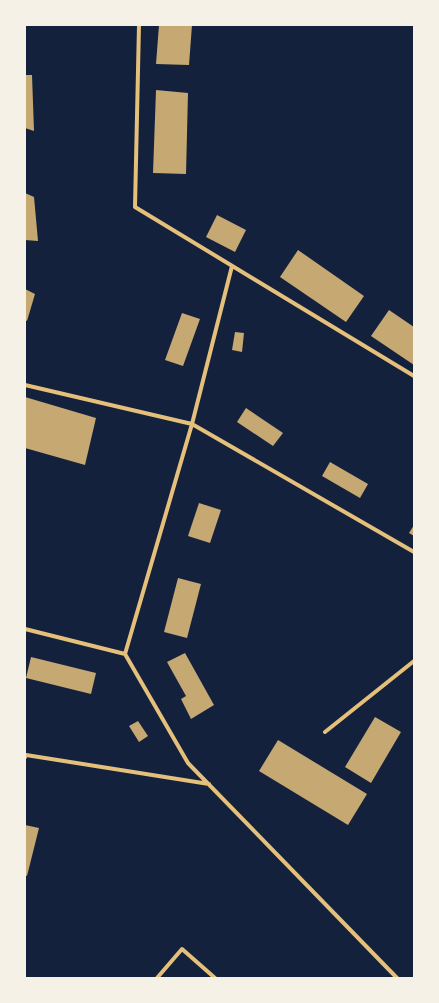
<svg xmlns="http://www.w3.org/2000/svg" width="439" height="1003" font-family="'Golos Text',sans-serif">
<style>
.building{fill:#c6a872}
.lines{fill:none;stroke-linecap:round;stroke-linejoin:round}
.minor{stroke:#e5c07b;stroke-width:4}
</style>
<rect width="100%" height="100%" fill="#14213d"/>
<path class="building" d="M159,25H192L189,65L156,64Z
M25,75H32L34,131L25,128Z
M156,90L188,93L186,174L153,173Z
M25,193L34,197L38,241L25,240Z
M217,215L246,230L235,252L206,237Z
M298,250L364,296L346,322L280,277Z
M25,289L35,294L27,321L25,320Z
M389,310L414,327V365L371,336Z
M182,313L200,319L183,366L165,360Z
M235,332L244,333L242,352L232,350Z
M25,397L96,418L85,465L25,448Z
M246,408L283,433L273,446L237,422Z
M330,462L368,484L360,498L322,476Z
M199,503L221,510L210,543L188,536Z
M414,525V536L409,533Z
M178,578L201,584L187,638L164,632Z
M185,653L214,705L191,719L181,699L186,696L167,662Z
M31,657L96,673L91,694L26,678Z
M375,717L401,732L371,783L345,767Z
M138,721L148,736L139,742L129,726Z
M278,740L367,794L348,825L259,771Z
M25,825L39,828L27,876L25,875Z"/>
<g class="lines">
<path class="minor" d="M139,25L135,207L414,376
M232,266L192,424L414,552
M25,385L192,424L125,654L188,763L397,978
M25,629L125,654
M325,732L414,661
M25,757L26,755L209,784
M157,978L182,949L215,978"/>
</g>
<rect width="439" height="1003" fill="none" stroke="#f6f1e7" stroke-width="52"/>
</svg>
